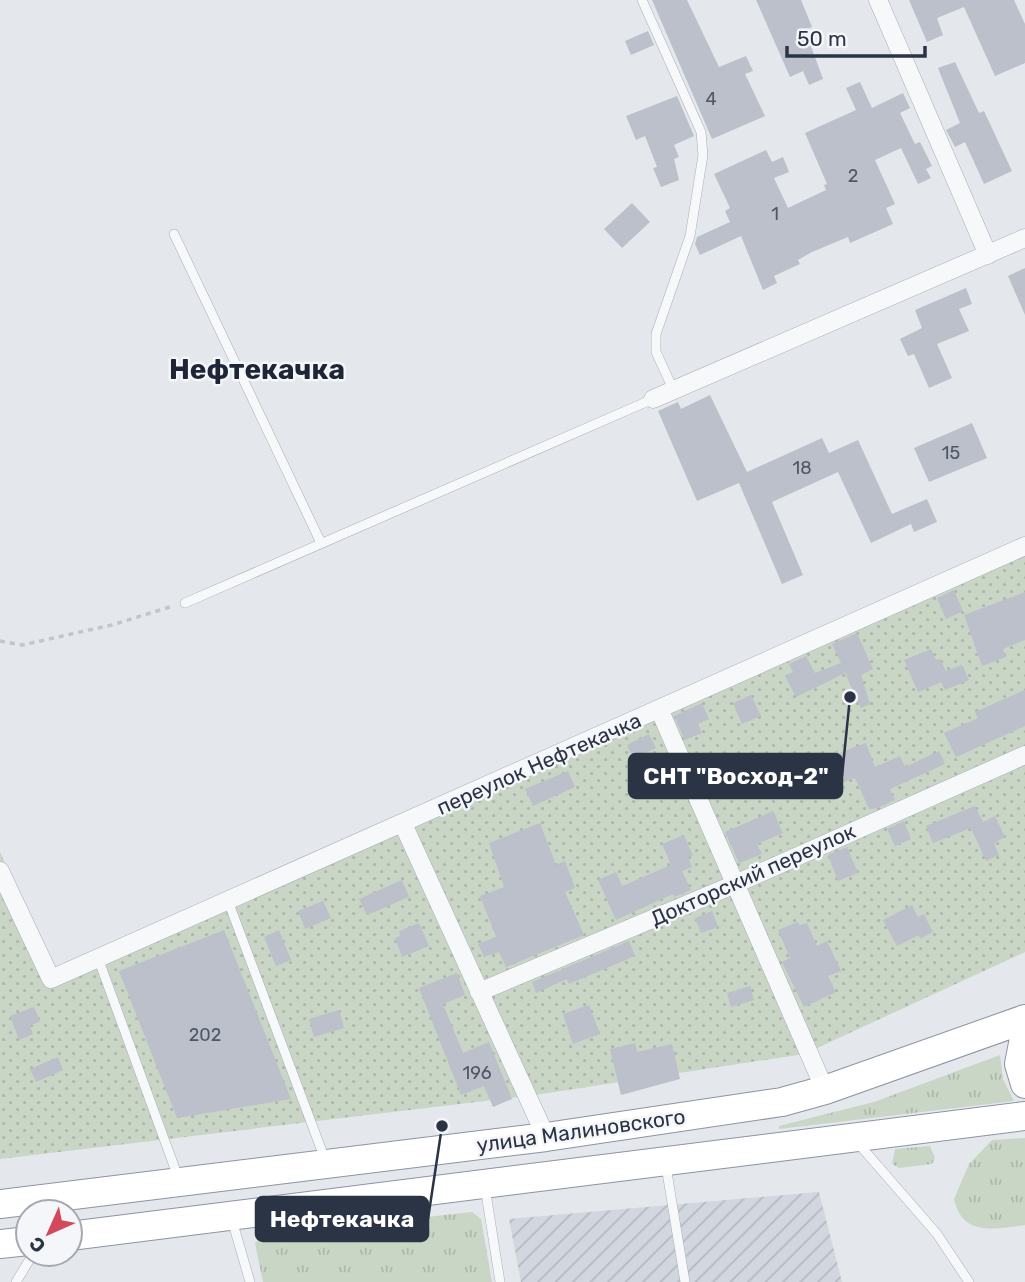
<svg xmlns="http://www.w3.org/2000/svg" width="1025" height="1282" font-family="Rubik,sans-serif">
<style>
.industrial{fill:url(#industrial-furrows)}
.grass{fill:url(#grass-tufts)}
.garden{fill:url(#garden-dots)}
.building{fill:#bbc0ca}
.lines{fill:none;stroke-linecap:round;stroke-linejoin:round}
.service-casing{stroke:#a9aeb7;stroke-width:10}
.minor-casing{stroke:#a9aeb7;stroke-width:19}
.trunk-casing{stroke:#8b94a3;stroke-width:30}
.path{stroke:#c2c5cb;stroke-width:3.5;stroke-dasharray:5 5;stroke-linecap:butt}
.service{stroke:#f7f8fa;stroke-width:9}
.minor{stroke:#f7f8fa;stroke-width:18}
.trunk{stroke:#fff;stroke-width:28}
.labels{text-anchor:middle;stroke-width:5;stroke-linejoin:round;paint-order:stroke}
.number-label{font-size:18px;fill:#4f5766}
.street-label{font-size:21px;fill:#2b3445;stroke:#f4f6f9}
.district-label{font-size:28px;font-weight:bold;fill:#1d2536;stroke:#f4f6f9}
.leader{fill:none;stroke:#2b3445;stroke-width:2.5}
.callout-dot{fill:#2b3445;stroke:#f4f6f9;stroke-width:2.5}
.callout{fill:#2b3445;stroke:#2b3445;stroke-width:2.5}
.callout-label{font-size:23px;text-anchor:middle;font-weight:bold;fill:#fff}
</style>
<defs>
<pattern id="industrial-furrows" width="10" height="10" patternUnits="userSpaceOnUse" patternTransform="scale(1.75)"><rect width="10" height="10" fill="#d2d6de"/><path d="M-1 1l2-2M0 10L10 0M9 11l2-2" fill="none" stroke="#b4b8c0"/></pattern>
<pattern id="grass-tufts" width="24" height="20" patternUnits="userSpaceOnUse" patternTransform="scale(1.75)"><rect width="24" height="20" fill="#c9d6c5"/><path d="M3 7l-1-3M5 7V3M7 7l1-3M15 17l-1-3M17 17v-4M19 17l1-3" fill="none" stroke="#adb8ab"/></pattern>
<pattern id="garden-dots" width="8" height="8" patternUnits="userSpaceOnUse" patternTransform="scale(1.75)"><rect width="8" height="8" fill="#c9d6c5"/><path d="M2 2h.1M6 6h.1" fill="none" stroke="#adb8ab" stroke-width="1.8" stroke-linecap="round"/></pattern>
</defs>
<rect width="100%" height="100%" fill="#e4e7ec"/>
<path class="industrial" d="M819,1192L842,1282H521L509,1219Z"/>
<path class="grass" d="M1000,1055L1003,1079L1014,1101L779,1129V1126L874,1102Z
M1025,1138V1225C996,1229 962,1237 954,1199L969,1164L992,1140Z
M930,1146L935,1158L932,1164L899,1168L892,1164L895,1149Z
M472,1212L481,1219L492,1282H263L255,1243L263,1235Z"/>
<path class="garden" d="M1025,543V952L804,1054L535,1095L0,1159V852L54,971Z"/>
<path class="building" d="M652,0H687L719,67L746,56L753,71L745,74L765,116L712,139Z
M756,0H801L812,27L805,30L823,79L809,85L803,71L790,77Z
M909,0H1014L1025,24V63L995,76L964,7L937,18L943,35L927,42Z
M648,31L654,45L631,55L625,41Z
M955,62L979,113L984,111L1012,171L984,184L965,142L955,147L946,130L960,123L938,68Z
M860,82L872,108L903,93L910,108L900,113L915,144L920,142L932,166L926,169L931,178L918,184L901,148L875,160L895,204L886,208L893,224L850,243L848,237L812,252L798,260L800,264L774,276L777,283L763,290L741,236L700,255L695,244L697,237L730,222L725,211L730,208L714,174L766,150L772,162L783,157L789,172L774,178L788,208L826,190L824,185L827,184L805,133L856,110L846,88Z
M677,96L694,136L674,145L679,157L674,159L679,180L661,187L653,168L657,167L645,136L636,140L626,116Z
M632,203L650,222L622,248L604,229Z
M1025,268V315L1008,276Z
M966,288L972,304L959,309L969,331L937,344L952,378L929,388L914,354L908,356L900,339L922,328L915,310Z
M710,395L747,472L822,438L829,453L858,440L892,514L927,499L937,522L914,532L911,524L871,543L838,472L772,502L803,575L782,584L739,483L697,501L658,411L678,402L681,409Z
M972,423L987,458L929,482L914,448Z
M954,590L963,611L946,619L937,598Z
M1025,592V640L1003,649L1006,657L982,666L964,615Z
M857,633L873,669L861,675L870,704L861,708L845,673L796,697L785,676L793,672L789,664L806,656L815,673L841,663L832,644Z
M931,649L936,660L940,659L946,671L962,665L969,680L945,690L941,682L918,692L904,660Z
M1025,690V726L956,757L944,733L978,718L975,712Z
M751,695L761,716L742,724L733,703Z
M702,703L709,719L698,724L702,733L685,740L674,716Z
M649,734L656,748L633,759L627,745Z
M866,743L875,767L900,756L905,767L939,751L945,764L890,789L895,800L878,808L869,809L855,778L814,793L808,780L825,773L820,760Z
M568,771L575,787L533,806L525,789Z
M975,806L983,822L995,816L1005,837L994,843L999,855L986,861L971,828L933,843L926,826Z
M773,811L783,833L757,844L762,854L739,863L725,832Z
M904,821L911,839L895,846L887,829Z
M540,823L556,865L565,861L575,888L565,892L584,935L506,967L499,952L484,957L478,944L496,937L480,896L504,887L489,843Z
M684,835L693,856L688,857L692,867L682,871L691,890L674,897L673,894L616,920L598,880L616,872L622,886L671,865L662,844Z
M847,847L858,873L838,881L828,855Z
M402,880L409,897L367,915L359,899Z
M323,901L331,918L305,929L298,911Z
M912,905L918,917L924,914L933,932L920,939L919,935L897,946L883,920Z
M712,911L718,927L701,933L695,918Z
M798,922L799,925L807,923L817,946L827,941L841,971L828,976L836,992L804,1007L782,962L790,958L778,930Z
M419,923L429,946L402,957L395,938L400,936L399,931Z
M224,930L291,1099L177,1118L119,971Z
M279,930L291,960L276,966L264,937Z
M629,941L635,956L569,984L567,979L536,993L532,982Z
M457,973L465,995L443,1004L463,1053L489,1042L512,1099L493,1107L484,1086L461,1095L419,988Z
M750,986L754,1000L731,1007L727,993Z
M589,1005L600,1034L573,1044L563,1014Z
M34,1007L40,1021L30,1026L33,1034L19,1040L10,1016Z
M339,1010L344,1028L314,1037L309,1019Z
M635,1043L637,1052L672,1044L680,1079L621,1095L610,1049Z
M58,1057L63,1070L36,1082L30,1069Z"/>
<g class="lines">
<defs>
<path id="service" d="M642,0L701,132L703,155L690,236L656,334V352L673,389
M174,234L321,543
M185,603L653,399
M228,901L326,1162
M98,958L178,1177
M857,1142L937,1234L969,1282
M666,1166L685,1282
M485,1187L500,1282
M232,1220L250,1282
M16,1282L33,1254"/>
<path id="minor" d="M878,0L988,255
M653,399L1025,238
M660,711L825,1090
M403,824L546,1137
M0,871L51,979L1025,546
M479,992L733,885L1025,755"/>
<path id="trunk" d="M1025,1033L1019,1064L1025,1084
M0,1204L546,1137L782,1102L825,1090L1025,1019
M70,1236L1025,1116
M0,1244L28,1241"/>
</defs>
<use href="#service" class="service-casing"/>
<use href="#minor" class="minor-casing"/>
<use href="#trunk" class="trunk-casing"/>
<path class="path" d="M0,641L22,645L112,625L173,606"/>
<use href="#service" class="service"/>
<use href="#minor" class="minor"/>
<use href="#trunk" class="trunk"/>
</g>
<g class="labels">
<g class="number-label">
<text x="711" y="105">4</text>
<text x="853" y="182">2</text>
<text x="775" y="220">1</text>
<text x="951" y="459">15</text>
<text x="802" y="474">18</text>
<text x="205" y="1041">202</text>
<text x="477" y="1079">196</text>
</g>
<g class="street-label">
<text transform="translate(539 764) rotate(-24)" y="7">переулок Нефтекачка</text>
<text transform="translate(753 875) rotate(-24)" y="7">Докторский переулок</text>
<text transform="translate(581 1131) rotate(-8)" y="7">улица Малиновского</text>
</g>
<g class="district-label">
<text x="257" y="379">Нефтекачка</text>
</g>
</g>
<path class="leader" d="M850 697L842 776M442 1126L428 1219"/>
<g class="callout-dot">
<circle cx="850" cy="697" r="7"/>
<circle cx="442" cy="1126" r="7"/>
</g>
<g class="callout">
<rect x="629" y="754" width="213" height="44" rx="7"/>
<rect x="256" y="1197" width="172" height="44" rx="7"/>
</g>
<g class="callout-label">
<text x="736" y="784">СНТ "Восход-2"</text>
<text x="342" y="1227">Нефтекачка</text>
</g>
<g transform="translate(49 1233) rotate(225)"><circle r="33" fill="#f4f6f9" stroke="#a4a8b1" stroke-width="2"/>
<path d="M0-5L12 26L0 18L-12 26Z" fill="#d1495b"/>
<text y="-10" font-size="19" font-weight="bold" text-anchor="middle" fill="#2b3445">С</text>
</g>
<path d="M787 46v10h138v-10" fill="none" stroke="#2b3445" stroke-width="3.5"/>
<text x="797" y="46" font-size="21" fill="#2b3445" stroke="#f4f6f9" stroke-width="5" paint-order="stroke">50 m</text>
</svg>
